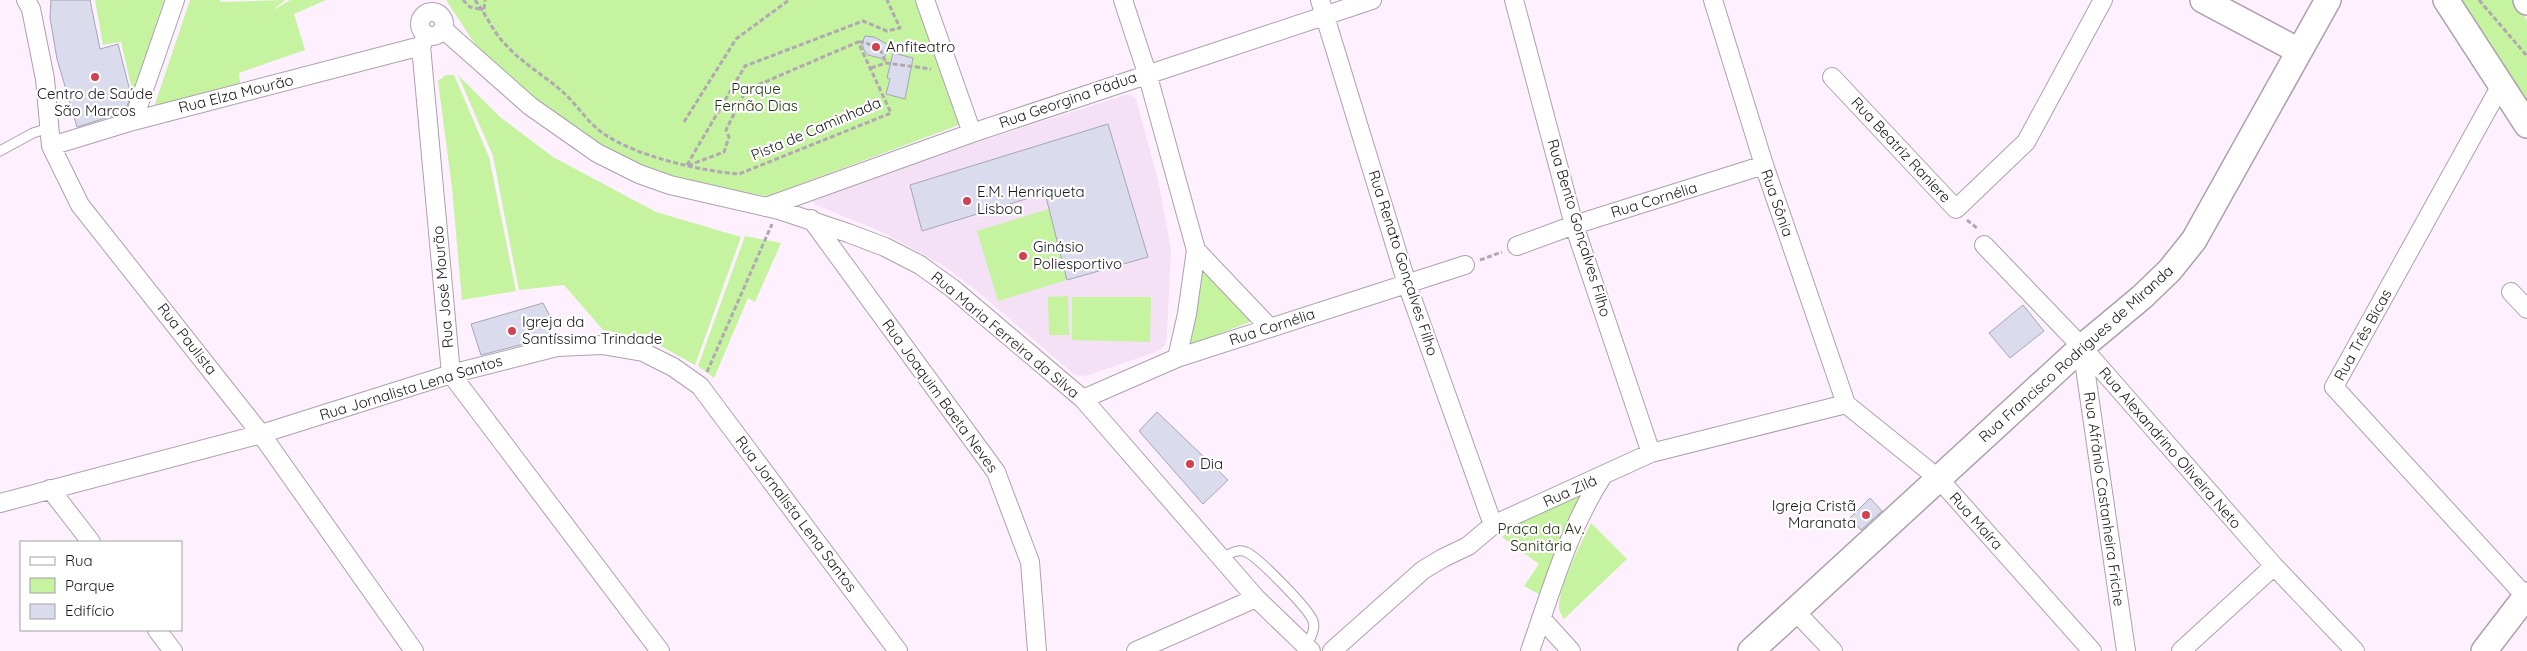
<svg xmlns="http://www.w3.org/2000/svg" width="2527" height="651" font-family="Quicksand,sans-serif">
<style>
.built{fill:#f5e1f5}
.green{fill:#c5f3a0}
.building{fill:#dadcee;stroke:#a3a5b6}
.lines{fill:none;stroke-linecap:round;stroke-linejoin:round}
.lane-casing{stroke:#ada0ad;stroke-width:11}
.street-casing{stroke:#ada0ad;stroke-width:20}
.secondary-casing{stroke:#ada0ad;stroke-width:28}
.path{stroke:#b2a7b2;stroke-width:3;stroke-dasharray:5 2.5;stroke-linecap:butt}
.lane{stroke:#fff;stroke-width:9}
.street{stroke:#fff;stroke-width:18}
.secondary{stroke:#fff;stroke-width:25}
.poi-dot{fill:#d24150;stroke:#fff;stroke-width:2}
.labels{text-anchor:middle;stroke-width:4.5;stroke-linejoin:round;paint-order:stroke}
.poi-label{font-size:15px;fill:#1c171c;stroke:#fff;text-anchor:start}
.park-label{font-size:15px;fill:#213310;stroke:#fff}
.street-label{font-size:15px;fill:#1c171c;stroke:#fff}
</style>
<rect width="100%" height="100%" fill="#fef0fe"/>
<path class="built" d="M1125,95H1131L1136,99L1158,180L1171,249L1167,335L1165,345L1159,351L1086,376L1075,375L977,291L944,266L884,233L814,204V198L843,185Z"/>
<path class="green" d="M95,0H164L133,94L121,42L103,45Z
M190,0H220L221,2L285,0L272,11L290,0H326L294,14L305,50L239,73L240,83L154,107Z
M446,0H917L959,125L768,196L738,192L648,172L607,153L553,117L479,50Z
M2457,0H2514L2527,20V108Z
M446,75H454L489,157L516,291L462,300L452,188L438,81Z
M458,75L500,117L553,157L656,212L741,237L695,365L648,339L603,330L564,285L519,290L493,156Z
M1049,209L1067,280L998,301L977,231Z
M745,236L781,243L755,302L748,298L714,378L698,366Z
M1198,265L1252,321L1193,344L1190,341Z
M1068,296L1069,335H1049L1048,297Z
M1072,297H1151L1150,342L1072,340Z
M1580,495L1583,500L1544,597L1524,586L1539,564L1502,537C1523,518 1552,501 1580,495Z
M1591,523L1627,559L1564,619C1562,616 1559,611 1559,608C1558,587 1582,542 1591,523Z"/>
<path class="building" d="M51,0H90L100,49L118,44L131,95L125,112L77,127L57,59L50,18Z
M865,36L874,37L889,45L884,59L868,55L864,50L862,43Z
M893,53L913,58L905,99L886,94L890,79L887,78Z
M1108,124L1148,257L1067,280L1045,193L922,231L910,185Z
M543,303L553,322L547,338L481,355L471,324Z
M2023,305L2044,331L2010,358L1989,333Z
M1157,412L1228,480L1203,504L1139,431Z
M1870,498L1882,511L1861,530L1850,518Z"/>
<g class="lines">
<defs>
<path id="lane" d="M0,151L33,133L49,128
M1221,558C1228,555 1237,548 1246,552C1258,557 1309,609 1313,621C1316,630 1310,638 1306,646"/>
<path id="street" d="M26,0L31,9L45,79L51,146L80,205L261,434L414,651
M925,0L972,133
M1123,0L1147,73L1196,250L1187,314L1177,358
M1320,0L1407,284L1493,525
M1514,0L1574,225L1651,453
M1713,0L1764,165L1846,404
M420 24a12 12 0 1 1 24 0a12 12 0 1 1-24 0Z
M443,29L530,106L597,153L639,174L670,185L779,210L848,233L885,247L920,265L952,288L1083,399L1256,598L1311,651
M427,35L421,46L451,374L660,651
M1832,77L1956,209L2026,142L2103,0
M2501,85L2334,387L2527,598
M133,121L175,0
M51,146L133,121L421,46
M766,207L972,133L1372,0
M811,219L996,472L1030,562L1037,651
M1984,245L2082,347L2274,566L2355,651
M1517,246L1574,225L1764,165
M1196,250L1270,328
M2511,292L2527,309
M2082,347L2126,651
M1083,399L1177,358L1465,265
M1846,404L1939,479L2092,651
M50,489L91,542
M0,503L261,434L451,374L557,347L602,345L643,352L673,367L700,386L898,651
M1796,612L1833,651
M1541,618L1571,651
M157,630L173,651
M1136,651L1256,598
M1332,651L1423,570L1443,558L1468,546L1493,525L1651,453L1846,404
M1530,651C1551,592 1568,530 1602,477
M2181,651L2274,566"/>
<path id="secondary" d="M2203,0L2299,51
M2446,0L2527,125
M2526,0L2527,2
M1751,651L2082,347L2142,297L2170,270L2194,240L2328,0
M2484,651L2527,595"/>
</defs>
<use href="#lane" class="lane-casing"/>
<use href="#street" class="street-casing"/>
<use href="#secondary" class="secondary-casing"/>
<path class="path" d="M463,0L470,7L483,10
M475,0C486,14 493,32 505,44C522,63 545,76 564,93C578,106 588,123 604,134C636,156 700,171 739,174L891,113L858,42L746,90L726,130L729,137L724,152L687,166
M2479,0L2527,56
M484,9L485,0
M859,42H865L881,51L886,63
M871,68L886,63L931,69
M684,122L736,39L789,0
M687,165L745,66L863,21L887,31L900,28L887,0
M1967,220L1978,229
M1480,260L1502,252
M707,372L772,224"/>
<use href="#lane" class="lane"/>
<use href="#street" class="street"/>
<use href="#secondary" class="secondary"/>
</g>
<g class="poi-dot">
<circle cx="876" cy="47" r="5"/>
<circle cx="95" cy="77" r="5"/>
<circle cx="967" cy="201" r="5"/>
<circle cx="1023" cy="256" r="5"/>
<circle cx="512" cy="331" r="5"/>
<circle cx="1190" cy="464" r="5"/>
<circle cx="1866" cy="515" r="5"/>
</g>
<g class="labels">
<g class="poi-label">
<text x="886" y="52">Anfiteatro</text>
<text x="95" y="99" text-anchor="middle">Centro de Saúde<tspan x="95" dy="17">São Marcos</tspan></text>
<text x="977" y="197">E.M. Henriqueta<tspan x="977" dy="17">Lisboa</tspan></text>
<text x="1033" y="252">Ginásio<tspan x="1033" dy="17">Poliesportivo</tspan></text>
<text x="522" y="327">Igreja da<tspan x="522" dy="17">Santíssima Trindade</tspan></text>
<text x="1200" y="469">Dia</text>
<text x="1856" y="511" text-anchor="end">Igreja Cristã<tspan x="1856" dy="17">Maranata</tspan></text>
</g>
<g class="park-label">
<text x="756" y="94">Parque<tspan x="756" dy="17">Fernão Dias</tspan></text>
<text x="1541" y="534">Praça da Av.<tspan x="1541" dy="17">Sanitária</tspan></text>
</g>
<g class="street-label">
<text transform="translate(236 94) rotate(-14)" y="5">Rua Elza Mourão</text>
<text transform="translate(1068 100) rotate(-19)" y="5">Rua Georgina Pádua</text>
<text transform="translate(816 129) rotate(-23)" y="5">Pista de Caminhada</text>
<text transform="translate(1901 150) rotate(47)" y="5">Rua Beatriz Raniere</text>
<text transform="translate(1654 200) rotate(-17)" y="5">Rua Cornélia</text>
<text transform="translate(1777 203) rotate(71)" y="5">Rua Sônia</text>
<text transform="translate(1579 228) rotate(73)" y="5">Rua Bento Gonçalves Filho</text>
<text transform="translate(1403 263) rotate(72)" y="5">Rua Renato Gonçalves Filho</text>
<text transform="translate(443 287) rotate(-95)" y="5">Rua José Mourão</text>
<text transform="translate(1272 327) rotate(-18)" y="5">Rua Cornélia</text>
<text transform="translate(1005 335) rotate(40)" y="5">Rua Maria Ferreira da Silva</text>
<text transform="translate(2363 335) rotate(-61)" y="5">Rua Três Bicas</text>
<text transform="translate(187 339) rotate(52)" y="5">Rua Paulista</text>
<text transform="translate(2076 354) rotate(-42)" y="5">Rua Francisco Rodrigues de Miranda</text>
<text transform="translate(411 388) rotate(-17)" y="5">Rua Jornalista Lena Santos</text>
<text transform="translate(940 396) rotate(54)" y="5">Rua Joaquim Baeta Neves</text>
<text transform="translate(2170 448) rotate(49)" y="5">Rua Alexandrino Oliveira Neto</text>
<text transform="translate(1570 491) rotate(-24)" y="5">Rua Zilá</text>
<text transform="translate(2104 499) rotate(82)" y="5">Rua Afrânio Castanheira Friche</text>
<text transform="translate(796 514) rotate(53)" y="5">Rua Jornalista Lena Santos</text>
<text transform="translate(1976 521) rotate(48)" y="5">Rua Maíra</text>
</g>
</g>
<rect x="20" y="541" width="162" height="90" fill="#ffffff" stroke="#a4a2a4"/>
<rect x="30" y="557" width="25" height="8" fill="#ffffff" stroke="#a4a2a4"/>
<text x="65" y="566" font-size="15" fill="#1c171c">Rua</text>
<rect x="30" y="578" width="25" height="15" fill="#c5f3a0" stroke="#a4a2a4"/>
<text x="65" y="591" font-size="15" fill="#1c171c">Parque</text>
<rect x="30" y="604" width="25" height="15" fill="#dadcee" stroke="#a4a2a4"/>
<text x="65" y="616" font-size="15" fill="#1c171c">Edifício</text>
</svg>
